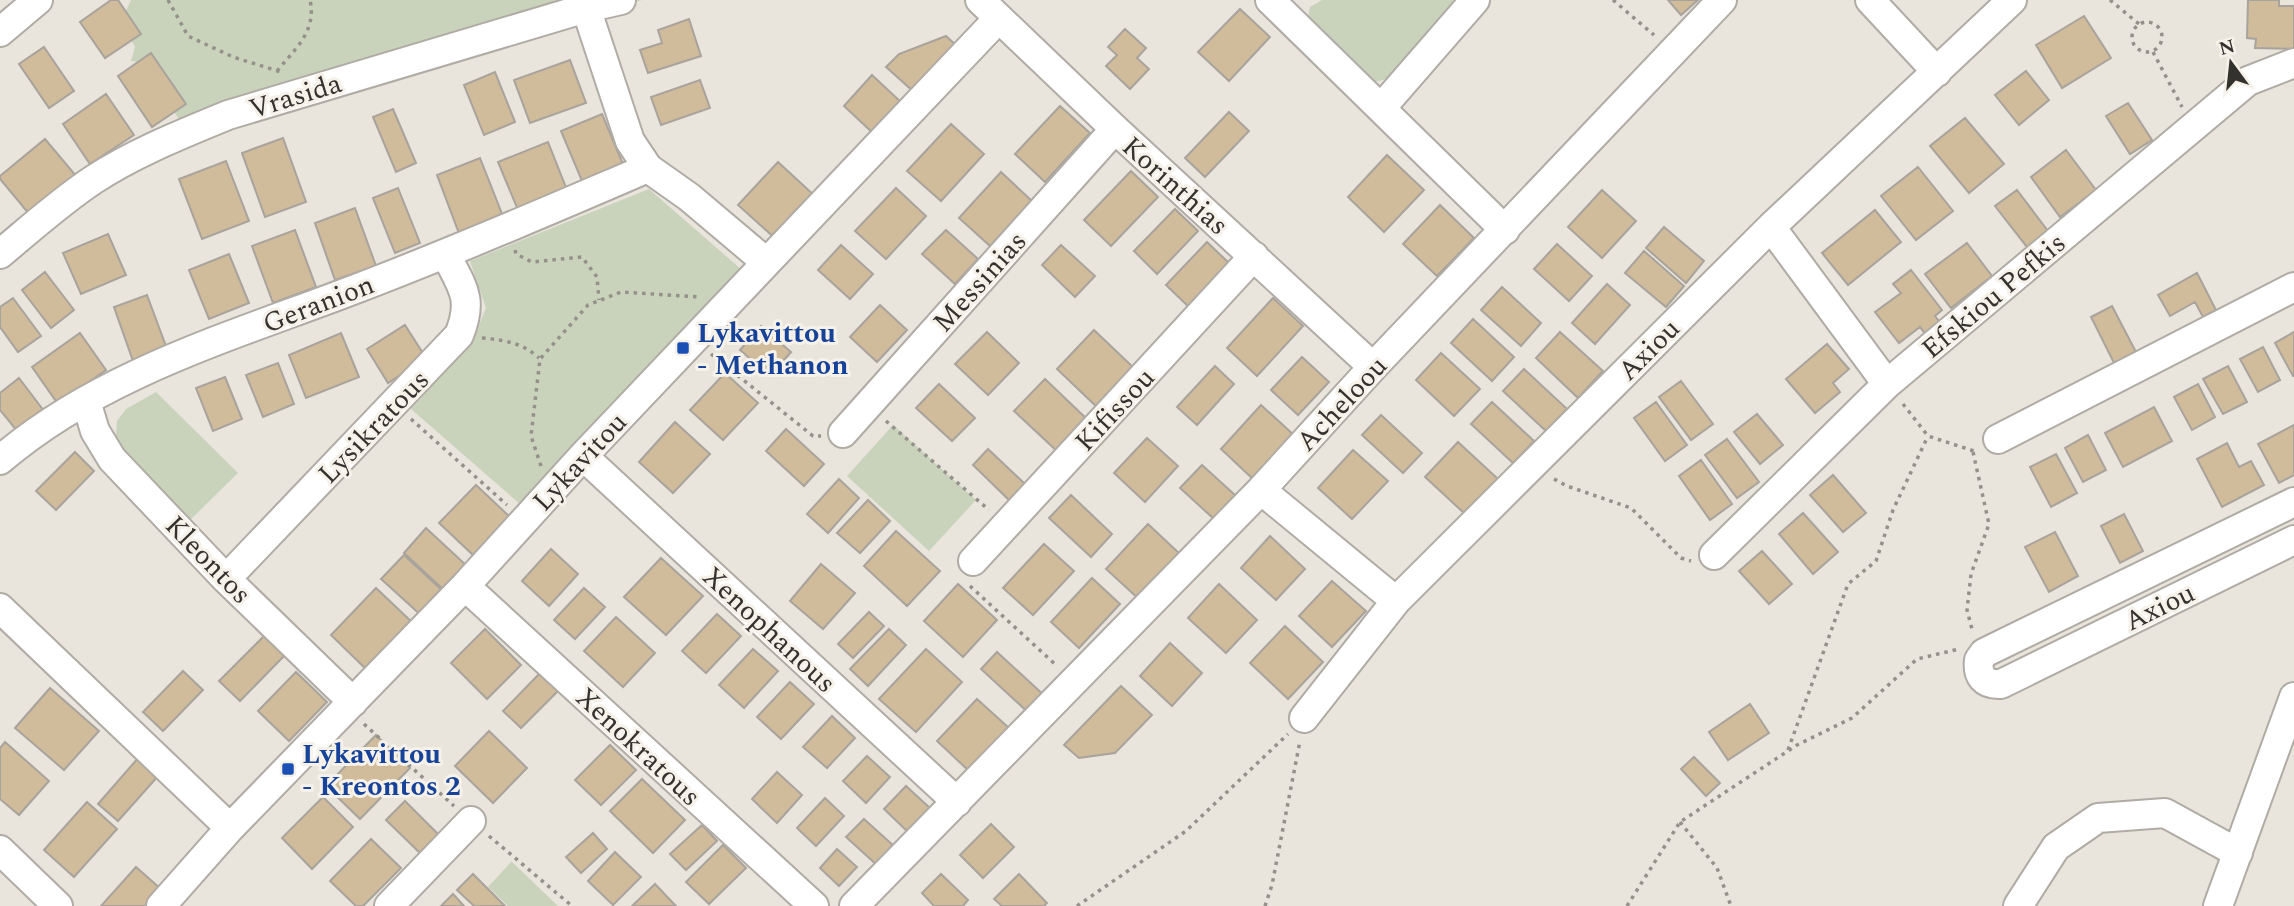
<svg xmlns="http://www.w3.org/2000/svg" width="2294" height="906" font-family="Spectral,serif">
<style>
.green{fill:#c9d3bb}
.building{fill:#d0bb9a;stroke:#a8a39c;stroke-width:2}
.lines{fill:none;stroke-linecap:round;stroke-linejoin:round}
.minor-casing{stroke:#b0aba4;stroke-width:32}
.path{stroke:#94918b;stroke-width:3.5;stroke-dasharray:3.5 5;stroke-linecap:butt}
.minor{stroke:#fff;stroke-width:28}
.transit-dot{fill:#1a4fb4;stroke:#f6f1e9;stroke-width:2.5}
.labels{text-anchor:middle;stroke-width:6;stroke-linejoin:round;paint-order:stroke}
.street-label{font-size:28px;fill:#34322f;stroke:#f6f1e9}
.transit-label{font-size:28px;font-weight:bold;fill:#164399;stroke:#f6f1e9;text-anchor:start}
</style>
<rect width="100%" height="100%" fill="#e9e4dc"/>
<path class="green" d="M131,0H642L495,39L184,128L145,63L131,61L135,47L121,22Z
M1322,0H1459L1386,79L1375,82L1363,78L1310,24L1308,17L1310,7Z
M649,189L742,270L520,504L411,409L473,340L486,308L470,261Z
M156,392L238,473L187,523L120,452L116,435L117,421L126,409Z
M893,425L976,500L929,551L847,476Z
M512,861V862L558,906H508L488,887Z"/>
<path class="building" d="M111,0H118L141,34L105,58L80,22Z
M1668,0H1698L1681,15Z
M2248,0H2279V6H2294V49L2255,48L2256,39L2247,38Z
M1240,9L1270,37L1229,81L1198,52Z
M2084,16L2111,58L2062,88L2036,45Z
M689,19L701,56L648,73L640,50L662,43L658,30Z
M1125,29L1146,48L1137,58L1149,69L1130,89L1106,66L1117,55L1108,47Z
M946,36L957,46L914,92L886,67L899,54Z
M44,47L74,91L49,108L19,64Z
M151,53L186,104L152,127L118,76Z
M570,60L586,103L530,123L514,80Z
M2026,71L2049,100L2019,125L1995,95Z
M495,72L515,122L484,135L464,85Z
M872,75L903,104L875,135L844,106Z
M700,80L710,108L661,125L651,97Z
M106,94L134,135L90,164L63,124Z
M2128,103L2152,140L2130,154L2106,116Z
M1060,106L1090,133L1045,182L1015,154Z
M393,109L416,163L396,172L373,117Z
M1229,112L1249,131L1205,177L1185,158Z
M602,114L623,164L582,181L561,131Z
M1965,118L2004,164L1969,193L1930,146Z
M951,124L984,154L941,201L907,171Z
M283,138L306,202L265,217L242,153Z
M45,139L77,177L30,215L0,179V176Z
M548,142L567,190L518,210L498,162Z
M2066,150L2096,190L2060,217L2031,177Z
M1387,155L1424,190L1384,232L1348,197Z
M480,158L504,219L460,236L437,175Z
M226,161L249,221L202,239L179,179Z
M778,162L816,197L777,240L738,205Z
M1918,167L1953,211L1916,240L1881,196Z
M1131,171L1158,197L1111,246L1084,220Z
M1001,172L1032,201L990,246L959,218Z
M398,188L420,243L395,253L373,198Z
M896,188L926,216L886,259L855,231Z
M1602,190L1636,221L1602,258L1568,227Z
M2017,190L2048,231L2027,247L1995,206Z
M1440,205L1474,238L1437,276L1403,244Z
M355,208L376,266L335,280L315,223Z
M1175,209L1198,231L1157,274L1134,251Z
M1875,210L1901,242L1848,285L1822,253Z
M1664,227L1704,261L1686,283L1646,248Z
M295,230L316,287L273,303L252,246Z
M946,230L978,259L955,284L922,254Z
M108,234L126,275L81,294L63,253Z
M1207,242L1231,265L1190,308L1166,285Z
M1967,243L1992,276L1951,308L1925,274Z
M1557,244L1592,276L1569,301L1534,269Z
M841,245L873,274L850,299L818,270Z
M1061,245L1095,276L1075,297L1042,265Z
M1644,251L1684,286L1666,307L1625,273Z
M229,254L249,303L209,319L189,270Z
M1911,270L1942,310L1935,316L1941,324L1926,335L1920,327L1899,343L1875,312L1901,293L1893,284Z
M45,272L74,310L51,328L22,290Z
M2197,273L2216,310L2203,317L2195,302L2170,316L2158,295Z
M1607,284L1630,305L1595,344L1572,323Z
M1502,287L1541,323L1521,346L1481,310Z
M147,295L167,349L133,361L114,307Z
M13,298L41,336L18,352L0,327V307Z
M1273,298L1303,326L1257,376L1227,348Z
M880,305L907,330L877,362L850,337Z
M2112,306L2136,352L2114,363L2091,317Z
M1473,319L1514,357L1492,381L1451,343Z
M405,325L426,358L388,383L367,349Z
M761,326L791,352L770,376L740,350Z
M1094,330L1136,370L1099,409L1057,369Z
M987,332L1019,363L988,395L955,364Z
M1560,332L1603,371L1578,398L1536,358Z
M2294,332V376H2293L2275,343Z
M80,333L106,370L58,404L32,367Z
M341,333L359,377L306,398L289,355Z
M1827,344L1849,369L1833,383L1840,392L1815,413L1786,379Z
M2263,347L2280,380L2258,392L2240,359Z
M1441,353L1480,389L1454,416L1416,380Z
M1302,357L1329,382L1298,415L1271,390Z
M278,363L294,404L263,417L246,375Z
M1215,366L1234,384L1197,425L1177,407Z
M2228,366L2247,402L2223,414L2203,379Z
M1524,369L1567,409L1546,431L1503,391Z
M725,373L758,403L723,440L690,410Z
M225,377L242,419L213,431L196,388Z
M19,378L44,411L17,431L0,410V393Z
M1045,379L1089,421L1059,453L1014,411Z
M1681,381L1713,424L1691,440L1659,397Z
M939,384L975,418L952,441L916,408Z
M2198,384L2215,417L2192,430L2174,397Z
M1492,402L1534,441L1513,463L1471,424Z
M1656,402L1687,445L1665,461L1634,418Z
M1261,405L1295,436L1254,480L1221,449Z
M2154,407L2172,441L2123,467L2105,433Z
M1757,414L1783,445L1760,464L1734,432Z
M1381,415L1422,453L1403,473L1362,435Z
M675,422L710,454L673,493L639,462Z
M2294,425V475L2279,483L2258,444Z
M786,429L824,464L804,486L766,451Z
M2088,435L2106,470L2083,482L2065,448Z
M1147,438L1178,466L1145,502L1114,473Z
M1727,439L1759,482L1737,498L1705,455Z
M1458,442L1498,479L1465,514L1425,477Z
M2227,443L2239,467L2251,461L2264,485L2222,507L2197,459Z
M988,449L1025,484L1009,500L973,465Z
M1353,450L1388,481L1352,519L1318,488Z
M75,452L94,471L56,510L36,491Z
M2056,454L2077,493L2051,507L2030,467Z
M1701,460L1732,504L1710,520L1679,476Z
M1202,465L1235,495L1214,519L1180,488Z
M1833,475L1866,513L1843,532L1810,495Z
M839,479L859,498L828,533L807,514Z
M476,485L510,517L473,555L439,523Z
M1071,495L1112,534L1091,557L1049,518Z
M868,500L890,521L860,553L837,533Z
M1803,513L1838,552L1813,574L1779,534Z
M2124,514L2143,551L2120,563L2101,526Z
M1148,524L1181,555L1140,600L1106,569Z
M426,528L467,566L445,591L404,553Z
M896,531L940,571L907,606L864,566Z
M2055,532L2078,576L2049,592L2025,547Z
M1270,536L1305,569L1276,600L1241,568Z
M1044,544L1074,571L1033,615L1003,588Z
M551,549L578,574L549,606L522,581Z
M1762,551L1792,584L1769,604L1739,571Z
M404,555L445,593L423,617L381,579Z
M661,558L703,596L666,635L624,597Z
M821,564L855,593L823,629L790,601Z
M1092,578L1120,604L1079,648L1051,622Z
M1332,581L1366,611L1332,647L1299,616Z
M958,584L997,620L963,657L924,621Z
M1219,584L1257,620L1226,653L1188,618Z
M376,588L414,624L368,671L331,635Z
M584,588L605,607L575,639L554,620Z
M869,612L884,626L853,658L838,644Z
M717,614L741,636L706,673L682,651Z
M616,617L655,653L623,687L584,651Z
M1285,626L1323,662L1288,699L1250,663Z
M485,629L521,665L487,699L451,663Z
M889,629L906,645L868,686L850,669Z
M268,632L288,652L240,701L219,681Z
M1170,643L1202,673L1172,706L1140,676Z
M753,649L778,671L744,708L719,685Z
M926,649L962,682L916,732L879,699Z
M997,652L1047,698L1031,715L981,669Z
M183,671L203,690L163,731L143,712Z
M296,672L327,702L289,741L258,711Z
M541,672L559,690L521,728L503,711Z
M790,682L814,704L781,739L757,717Z
M1121,686L1152,715L1115,753L1079,758L1064,745Z
M50,688L99,731L64,770L15,728Z
M977,699L1009,728L969,771L937,741Z
M1750,704L1769,733L1728,760L1709,732Z
M832,716L855,738L827,768L803,747Z
M489,731L527,768L493,803L455,766Z
M376,735L410,768L360,819L326,786Z
M5,742L49,781L19,815L0,799V748Z
M610,745L636,770L601,805L575,780Z
M867,756L890,777L866,803L843,781Z
M139,757L159,775L118,821L98,804Z
M1694,757L1720,783L1706,796L1681,769Z
M777,772L802,795L777,823L752,799Z
M642,779L685,820L653,853L610,811Z
M906,786L930,808L908,832L884,809Z
M323,797L353,827L312,869L282,838Z
M825,798L844,816L816,846L797,828Z
M405,801L440,836L422,855L386,820Z
M87,802L117,829L74,877L44,850Z
M864,819L895,847L878,866L846,837Z
M991,824L1014,847L983,878L960,855Z
M702,825L717,841L686,870L670,854Z
M593,833L607,849L581,873L566,857Z
M371,839L401,868L363,906H356L330,881Z
M723,845L746,868L709,904L686,882Z
M837,849L857,867L839,886L820,868Z
M615,852L641,877L613,905L588,881Z
M136,867L161,889L146,906H101Z
M473,874L505,906H474L457,890Z
M941,874L968,900L963,906H934L922,893Z
M1019,874L1047,903L1044,906H1002L994,899Z
M655,884L676,906H632Z
M453,894L464,906H441Z"/>
<g class="lines">
<defs>
<path id="minor" d="M980,0L1115,129L1373,367
M1270,0L1505,230
M1870,0L1937,72
M586,8L630,141L648,168L689,197L766,262
M0,32L38,0
M1382,107L1475,0
M1771,227L1887,384
M0,254C30,229 60,202 93,180C134,153 182,134 228,115L586,8L621,0
M86,401L95,431L112,459L226,579L353,702
M843,433L1115,129
M1998,439L2294,287
M583,456L957,802
M0,460C101,373 236,335 358,288C456,251 552,209 648,168
M1261,490L1396,601
M2294,502L1984,653L1979,660C1977,676 1984,685 2001,684L2294,540
M1714,555L1887,384L2248,81L2294,63
M973,561L1254,256
M226,579L459,335C474,298 462,287 446,255
M465,586L814,906
M0,608L230,828
M1304,718L1396,601L1771,227L2012,0
M0,850L58,906
M161,906L230,828L465,586L583,456L998,19
M389,906L471,821
M854,906L1261,490L1373,367L1722,0
M2018,906L2056,847L2098,818L2165,813L2238,853
M2218,906L2294,697"/>
</defs>
<use href="#minor" class="minor-casing"/>
<path class="path" d="M168,0L188,36L233,57L281,72
M1613,0L1654,35
M2110,0L2139,24
M2132 37a15 15 0 1 1 30 0a15 15 0 1 1-30 0Z
M2153,52L2182,107
M277,71C295,49 317,31 310,0
M515,250L516,254L532,262L582,257L597,277L599,300
M482,338C504,340 523,343 539,358
M711,354L813,436H821
M1903,404L1928,436L1974,451
M411,419L507,505
M886,421L989,510
M1973,452L1989,524L1971,574L1967,610L1973,633
M541,466L531,436L540,359L588,305L621,292L700,297
M1554,479L1567,486L1631,508L1681,558L1691,561
M970,586L1057,666
M364,724L454,806
M1788,750L1848,584L1876,561L1893,510L1928,436
M1680,822L1717,868L1731,906
M489,836L572,906
M1077,906L1186,831L1288,734
M1265,906L1272,885L1300,741
M1627,906L1680,822L1797,745L1852,718L1917,659L1959,649"/>
<use href="#minor" class="minor"/>
</g>
<g class="transit-dot">
<rect x="676" y="341" width="14" height="14" rx="3.5"/>
<rect x="281" y="762" width="14" height="14" rx="3.5"/>
</g>
<g class="labels">
<g class="street-label">
<text transform="translate(295 95) rotate(-17)" y="10">Vrasida</text>
<text transform="translate(1176 185) rotate(42)" y="10">Korinthias</text>
<text transform="translate(979 281) rotate(-48)" y="10">Messinias</text>
<text transform="translate(1993 295) rotate(-40)" y="10">Efskiou Pefkis</text>
<text transform="translate(318 303) rotate(-21)" y="10">Geranion</text>
<text transform="translate(1648 349) rotate(-45)" y="10">Axiou</text>
<text transform="translate(1341 403) rotate(-47)" y="10">Acheloou</text>
<text transform="translate(1114 409) rotate(-47)" y="10">Kifissou</text>
<text transform="translate(373 426) rotate(-46)" y="10">Lysikratous</text>
<text transform="translate(579 461) rotate(-47)" y="10">Lykavitou</text>
<text transform="translate(209 559) rotate(46)" y="10">Kleontos</text>
<text transform="translate(2159 606) rotate(-26)" y="10">Axiou</text>
<text transform="translate(770 629) rotate(43)" y="10">Xenophanous</text>
<text transform="translate(639 746) rotate(43)" y="10">Xenokratous</text>
</g>
<g class="transit-label">
<text x="697" y="342">Lykavittou<tspan x="697" dy="32">- Methanon</tspan></text>
<text x="302" y="763">Lykavittou<tspan x="302" dy="32">- Kreontos 2</tspan></text>
</g>
</g>
<g transform="translate(2231 63) rotate(345)" stroke="#f6f1e9" stroke-width="5" paint-order="stroke">
<path d="M0-5L12 26L0 18L-12 26Z" fill="#34322f"/>
<text y="-10" font-size="19" font-weight="bold" text-anchor="middle" fill="#34322f">N</text>
</g>
</svg>
